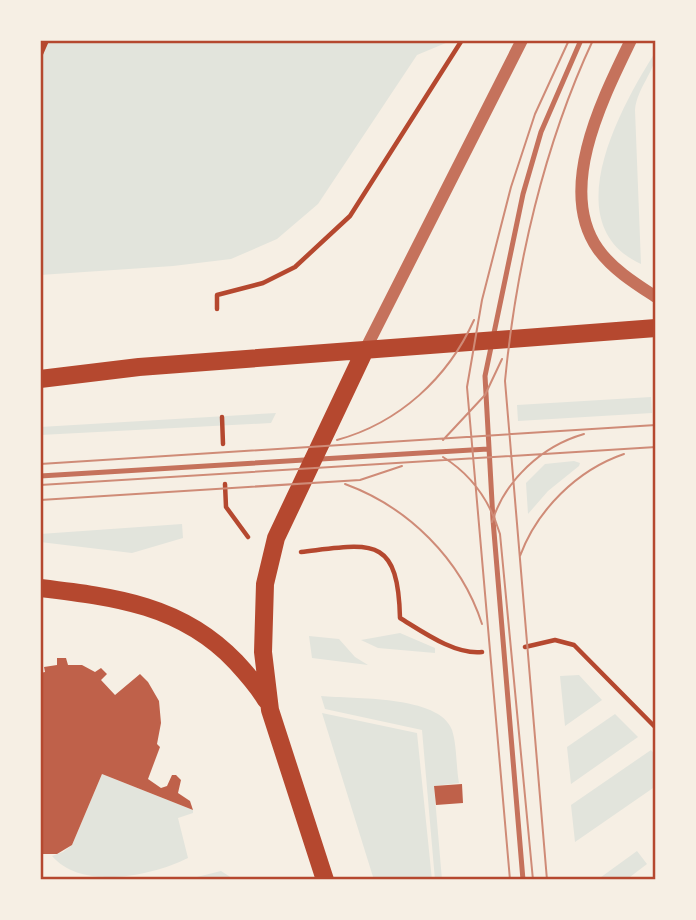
<svg xmlns="http://www.w3.org/2000/svg" width="696" height="920" font-family="'Space Grotesk',sans-serif">
<style>
.green{fill:#e2e4dc}
.building{fill:#bf614a}
.lines{fill:none;stroke-linecap:round;stroke-linejoin:round}
.path{stroke:#b5482f;stroke-width:4.5}
.service{stroke:#c5725c;stroke-width:5}
.tertiary{stroke:#c5725c;stroke-width:12}
.primary{stroke:#b5482f;stroke-width:18}
.tram{stroke:#cf8b77;stroke-width:2}
.neatline{fill:none;stroke:#b5482f;stroke-width:2.5}
</style>
<rect width="100%" height="100%" fill="#f6efe4"/>
<path class="green" d="M40,40H453L417,55L318,204L277,239L231,259L173,266L40,275Z
M656,51C656,71 637,87 635,110L641,264C554,224 622,105 656,51Z
M651,397L652,413L518,421L517,405Z
M276,413L271,423L40,435V427Z
M574,461L580,463L579,466L548,491L528,514L526,483L545,464Z
M182,524L183,538L132,553L40,542V534Z
M400,633L435,648V653L378,648L361,640Z
M309,636L339,639L355,657L368,665L312,658Z
M579,675L602,700L565,726L560,676Z
M321,696C352,699 440,695 452,730C457,745 456,767 459,783L434,786L442,880H435L422,730L325,709Z
M322,713L417,733L432,880H374Z
M615,714L638,737L571,784L567,747Z
M651,750L656,756V786L575,842L571,805Z
M102,774L193,810V813L178,818L188,858C152,876 82,891 52,856L63,852L72,845Z
M637,851L647,864L626,880H597Z
M221,871L235,880H185Z"/>
<path class="building" d="M57,658H66L68,665H82L95,672L101,668L107,674L101,680L115,695L140,674L148,682L159,701L161,723L157,744L160,747L148,779L161,788L167,786L172,775H176L181,780L178,793L190,801L193,810L102,774L72,845L57,854H40V673L45,672L44,667L57,665Z
M462,784L463,803L436,805L434,786Z"/>
<g class="lines">
<path class="path" d="M40,56L47,40
M217,309V295L263,283L295,267L350,216L462,40
M222,417L223,444
M225,484L226,507L248,537
M301,552C371,544 398,534 400,618C423,632 455,655 482,652
M525,647L555,640L574,645L656,728"/>
<path class="service" d="M40,476L488,449
M523,880L493,520L485,376L523,194L541,132L581,40"/>
<path class="tertiary" d="M631,40C603,98 556,189 598,249C612,269 636,284 656,297
M365,350L522,40"/>
<path class="primary" d="M40,379L139,367L656,328
M40,588C115,597 182,605 236,662C247,674 258,686 266,700
M325,880L270,710L263,652L265,584L276,538L365,350"/>
<path class="tram" d="M337,440C399,423 448,378 474,320
M443,440L485,395L502,359
M443,457C472,475 490,501 500,534L533,880
M40,464L656,425
M345,484C408,507 461,559 482,624
M40,485L656,447
M40,500L360,480L402,466
M492,522C505,480 542,446 584,434
M520,556C537,510 577,470 624,454
M510,880L467,387L482,300L511,187L535,114L569,40
M547,880L505,381C516,266 544,145 593,40"/>
</g>
<rect width="696" height="920" fill="none" stroke="#f6efe4" stroke-width="84"/>
<rect x="42" y="42" width="612" height="836" class="neatline"/>
</svg>
